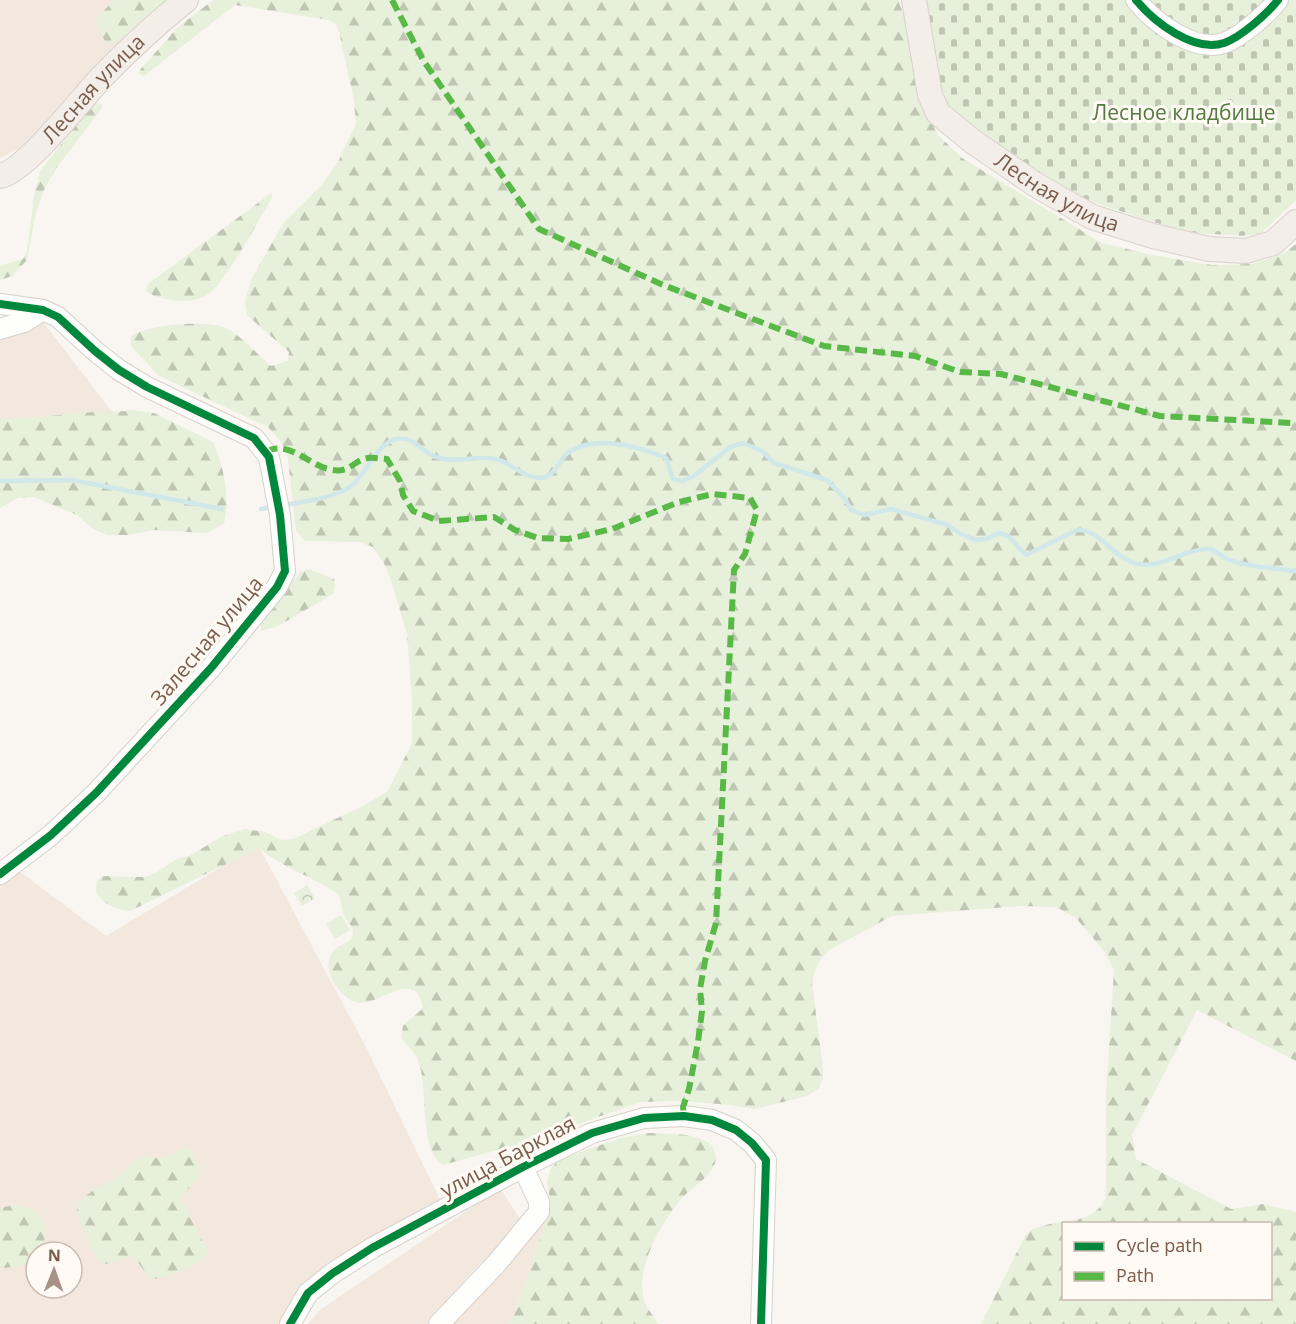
<svg xmlns="http://www.w3.org/2000/svg" width="1296" height="1324" font-family="'Open Sans',sans-serif">
<style>
.residential{fill:#f2e8de;fill-rule:evenodd}
.forest{fill:url(#forest-firs);fill-rule:evenodd}
.cemetery{fill:url(#cemetery-stones)}
.park{fill:url(#park-crowns)}
.pitch{fill:#e7f0db}
.lines{fill:none;stroke-linecap:round;stroke-linejoin:round}
.stream{stroke:#d0e8ea;stroke-width:4.5}
.minor-casing{stroke:#d7d1cb;stroke-width:22}
.major-casing{stroke:#dad1cc;stroke-width:26}
.minor{stroke:#fefefd;stroke-width:20}
.major{stroke:#f3eee8;stroke-width:24}
.quiet{stroke:#58b947;stroke-width:6;stroke-dasharray:12 6;stroke-linecap:butt}
.cycleway-casing{stroke:#fffaf3;stroke-width:11}
.cycleway{stroke:#00873e;stroke-width:8}
.labels{text-anchor:middle;stroke-width:6;stroke-linejoin:round;paint-order:stroke}
.street-label{font-size:21px;fill:#7a5c4d;stroke:#fffaf3}
.park-label{font-size:21px;fill:#537a41;stroke:#fffaf3}
</style>
<defs>
<pattern id="forest-firs" width="22" height="20" patternUnits="userSpaceOnUse" patternTransform="scale(1.5)"><rect width="22" height="20" fill="#e7f0db"/><path d="M5 1l3.5 6h-7zM16 11l3.5 6h-7z" fill="#c0c6b4"/></pattern>
<pattern id="cemetery-stones" width="16" height="16" patternUnits="userSpaceOnUse" patternTransform="scale(1.5)"><rect width="16" height="16" fill="#e7f0db"/><path d="M2 7V4a2 2 0 0 1 4 0v3zM10 15v-3a2 2 0 0 1 4 0v3z" fill="#c0c6b4"/></pattern>
<pattern id="park-crowns" width="20" height="18" patternUnits="userSpaceOnUse" patternTransform="scale(1.5)"><rect width="20" height="18" fill="#e7f0db"/><path d="M2 6a3 3 0 1 1 6 0M12 15a3 3 0 1 1 6 0" fill="none" stroke="#c0c6b4"/></pattern>
</defs>
<rect width="100%" height="100%" fill="#f9f5f0"/>
<path class="residential" d="M0,0H150L159,8L18,149L0,158Z
M43,322L113,413H84L23,419H0V330Z
M258,845L367,1049L441,1202L301,1292L278,1324H0V884L19,871L106,936ZM36,1252H72V1288H36Z
M500,1188L522,1222L471,1273L427,1324H308L320,1310Z
M551,1206L514,1315L509,1324H452Z"/>
<path class="forest" d="M115,0H169C151,17 132,41 106,43L95,21L100,14Z
M213,0H898L913,40L924,104L937,134L962,158L1102,243L1152,255L1212,265L1253,264L1284,253L1296,244V1061L1197,1010L1132,1135L1136,1159L1231,1209L1263,1204L1296,1212V1324H981L1026,1234C1045,1218 1081,1226 1097,1210C1101,1207 1103,1202 1106,1198V1097L1114,970L1104,951L1076,918L1056,907L1020,906L892,916L829,950L819,962L814,973L812,984L823,1067V1078L819,1088L807,1096L755,1109L730,1105L683,1101L641,1102L529,1141L443,1165C418,1150 429,1086 418,1060C414,1051 407,1046 401,1038L403,1026L422,1009C423,1004 421,1001 419,996C408,976 377,1004 360,1003C353,1003 346,997 341,992C331,981 323,963 334,950C340,943 352,944 353,933C353,925 345,920 343,912C341,906 342,900 338,895C332,888 322,885 314,880C295,870 275,862 259,848L130,911C113,910 82,894 102,876L145,877L157,872L177,859L189,856L223,836L245,829L265,832L281,840L293,839L365,805L388,791L412,743V698L407,634L392,583L384,563L373,547L359,542L305,541L296,531L288,459L282,443L268,427L159,376L131,346V336C148,324 210,319 228,329C242,337 258,355 271,366L288,361L289,352L247,315L245,301L252,278L284,222L321,186L338,162L356,124L354,100L339,32L336,24L329,20L235,5L144,76L139,74L140,70L177,28ZM1064,1224H1270V1298H1064Z
M99,103L102,104V108L55,170L44,190L36,212L27,260L12,276L0,280V266L23,259L27,251L34,197L40,171L93,104Z
M270,194L272,195V198C259,219 225,284 207,295C197,301 182,302 171,300C162,298 152,297 146,290L148,284Z
M133,410L154,413L213,442C224,467 230,497 224,524L206,533L154,530L128,535H107L92,528L77,515L34,497L17,498L0,508V419C27,419 54,415 81,413C99,411 115,413 133,410Z
M309,569L334,579L335,586L333,594L278,626L261,631V623L299,573Z
M649,1133C668,1134 723,1131 715,1163C711,1176 693,1187 684,1196C663,1219 637,1264 643,1296C644,1305 654,1316 658,1324H509L514,1315L551,1206L547,1181L551,1168L560,1159L621,1138Z
M187,1148L192,1151L201,1170L197,1180L180,1197L206,1248L208,1252C203,1266 169,1274 155,1279L150,1278L133,1256L106,1264L97,1259L77,1215C75,1194 104,1187 118,1177C128,1170 131,1160 143,1157C149,1155 155,1159 161,1158C170,1156 178,1149 187,1148Z
M14,1205C42,1205 52,1227 41,1251L36,1252V1256C26,1267 14,1267 0,1268V1208Z"/>
<path class="cemetery" d="M925,0H1296V200L1260,234L1240,236L1185,232L1092,202L1027,167L981,135L946,106L939,94Z"/>
<path class="park" d="M307,885L315,898L302,906L294,893Z"/>
<path class="pitch" d="M341,915L350,930L335,939L326,924Z"/>
<g class="lines">
<path class="stream" d="M0,481L72,480L222,509
M284,505C303,502 334,498 350,487C366,475 377,443 396,439C414,436 419,449 432,455C453,466 474,454 495,459C511,462 523,478 540,478C555,478 559,459 569,452C597,434 639,447 666,458L673,479L683,481L694,476L730,447L743,443L762,451L774,463L827,480L845,499L851,510L864,515L891,509L948,525L959,533L975,540L986,539L999,533L1008,536L1026,555L1077,530C1100,529 1108,553 1131,562C1157,572 1179,551 1206,549C1215,548 1221,557 1230,560C1247,567 1275,568 1293,571L1296,570
M261,509L273,507"/>
<defs>
<path id="minor" d="M1136,0C1154,22 1194,53 1224,43C1241,37 1267,14 1278,0
M0,304L43,310L58,317L95,351L119,370L147,387L254,438L269,457L280,515L285,571L277,587L211,668L96,793L51,835L0,874
M0,329L24,322L43,310
M290,1324L308,1293L333,1273L372,1248L523,1167L592,1133L644,1118L684,1116L712,1120L736,1130L752,1143L766,1160L761,1324
M439,1324L496,1264L539,1212V1202L523,1167"/>
<g id="major">
<path id="s1" d="M914,0L930,95L938,113L972,141L1036,185L1092,217L1153,236L1209,249L1246,251L1273,243L1296,222"/>
<path id="s2" d="M0,176C25,172 81,99 101,78C127,51 156,24 186,0"/>
</g>
</defs>
<use href="#minor" class="minor-casing"/>
<use href="#major" class="major-casing"/>
<use href="#minor" class="minor"/>
<use href="#major" class="major"/>
<path class="quiet" d="M392,0L423,60L539,229L663,285L824,346L915,356L960,372L1001,374L1160,416L1292,423
M266,452C287,439 308,464 328,469C350,475 353,460 368,458C373,457 381,459 387,459L400,481L403,495L413,511L439,521L494,517L515,530L538,538L568,539L612,529L679,502L713,494L750,498L757,510L745,554L734,570L716,923L705,961L700,989L702,1011L698,1042L689,1089L683,1107L684,1116"/>
<defs>
<path id="cycleway" d="M1136,0C1154,22 1194,53 1224,43C1241,37 1267,14 1278,0
M0,304L43,310L58,317L95,351L119,370L147,387L254,438L269,457L280,515L285,571L277,587L211,668L96,793L51,835L0,874
M290,1324L308,1293L333,1273L372,1248L523,1167L592,1133L644,1118L684,1116L712,1120L736,1130L752,1143L766,1160L761,1324"/>
</defs>
<use href="#cycleway" class="cycleway-casing"/>
<use href="#cycleway" class="cycleway"/>
</g>
<g class="labels">
<g class="street-label">
<text dy="7" stroke="none"><textPath href="#s2" startOffset="129">Лесная улица</textPath></text>
<text dy="7" stroke="none"><textPath href="#s1" startOffset="260">Лесная улица</textPath></text>
<text transform="translate(207 641) rotate(-50)" y="7">Залесная улица</text>
<text transform="translate(508 1157) rotate(-28)" y="7">улица Барклая</text>
</g>
<g class="park-label">
<text x="1184" y="120">Лесное кладбище</text>
</g>
</g>
<rect x="1062" y="1222" width="210" height="78" fill="#fffaf3" stroke="#cabbb1" stroke-width="1.5"/>
<rect x="1074" y="1242" width="30" height="9" fill="#00873e" stroke="#cabbb1" stroke-width="1.5"/>
<text x="1116" y="1252" font-size="18" fill="#7a5c4d">Cycle path</text>
<rect x="1074" y="1272" width="30" height="9" fill="#58b947" stroke="#cabbb1" stroke-width="1.5"/>
<text x="1116" y="1282" font-size="18" fill="#7a5c4d">Path</text>
<g transform="translate(54 1270) rotate(1)"><circle r="28" fill="#fffaf3" stroke="#cabbb1" stroke-width="1.5"/>
<path d="M0-4.5L10 22L0 15L-10 22Z" fill="#a69286"/>
<text y="-9" font-size="16" font-weight="bold" text-anchor="middle" fill="#7a5c4d">N</text>
</g>
</svg>
